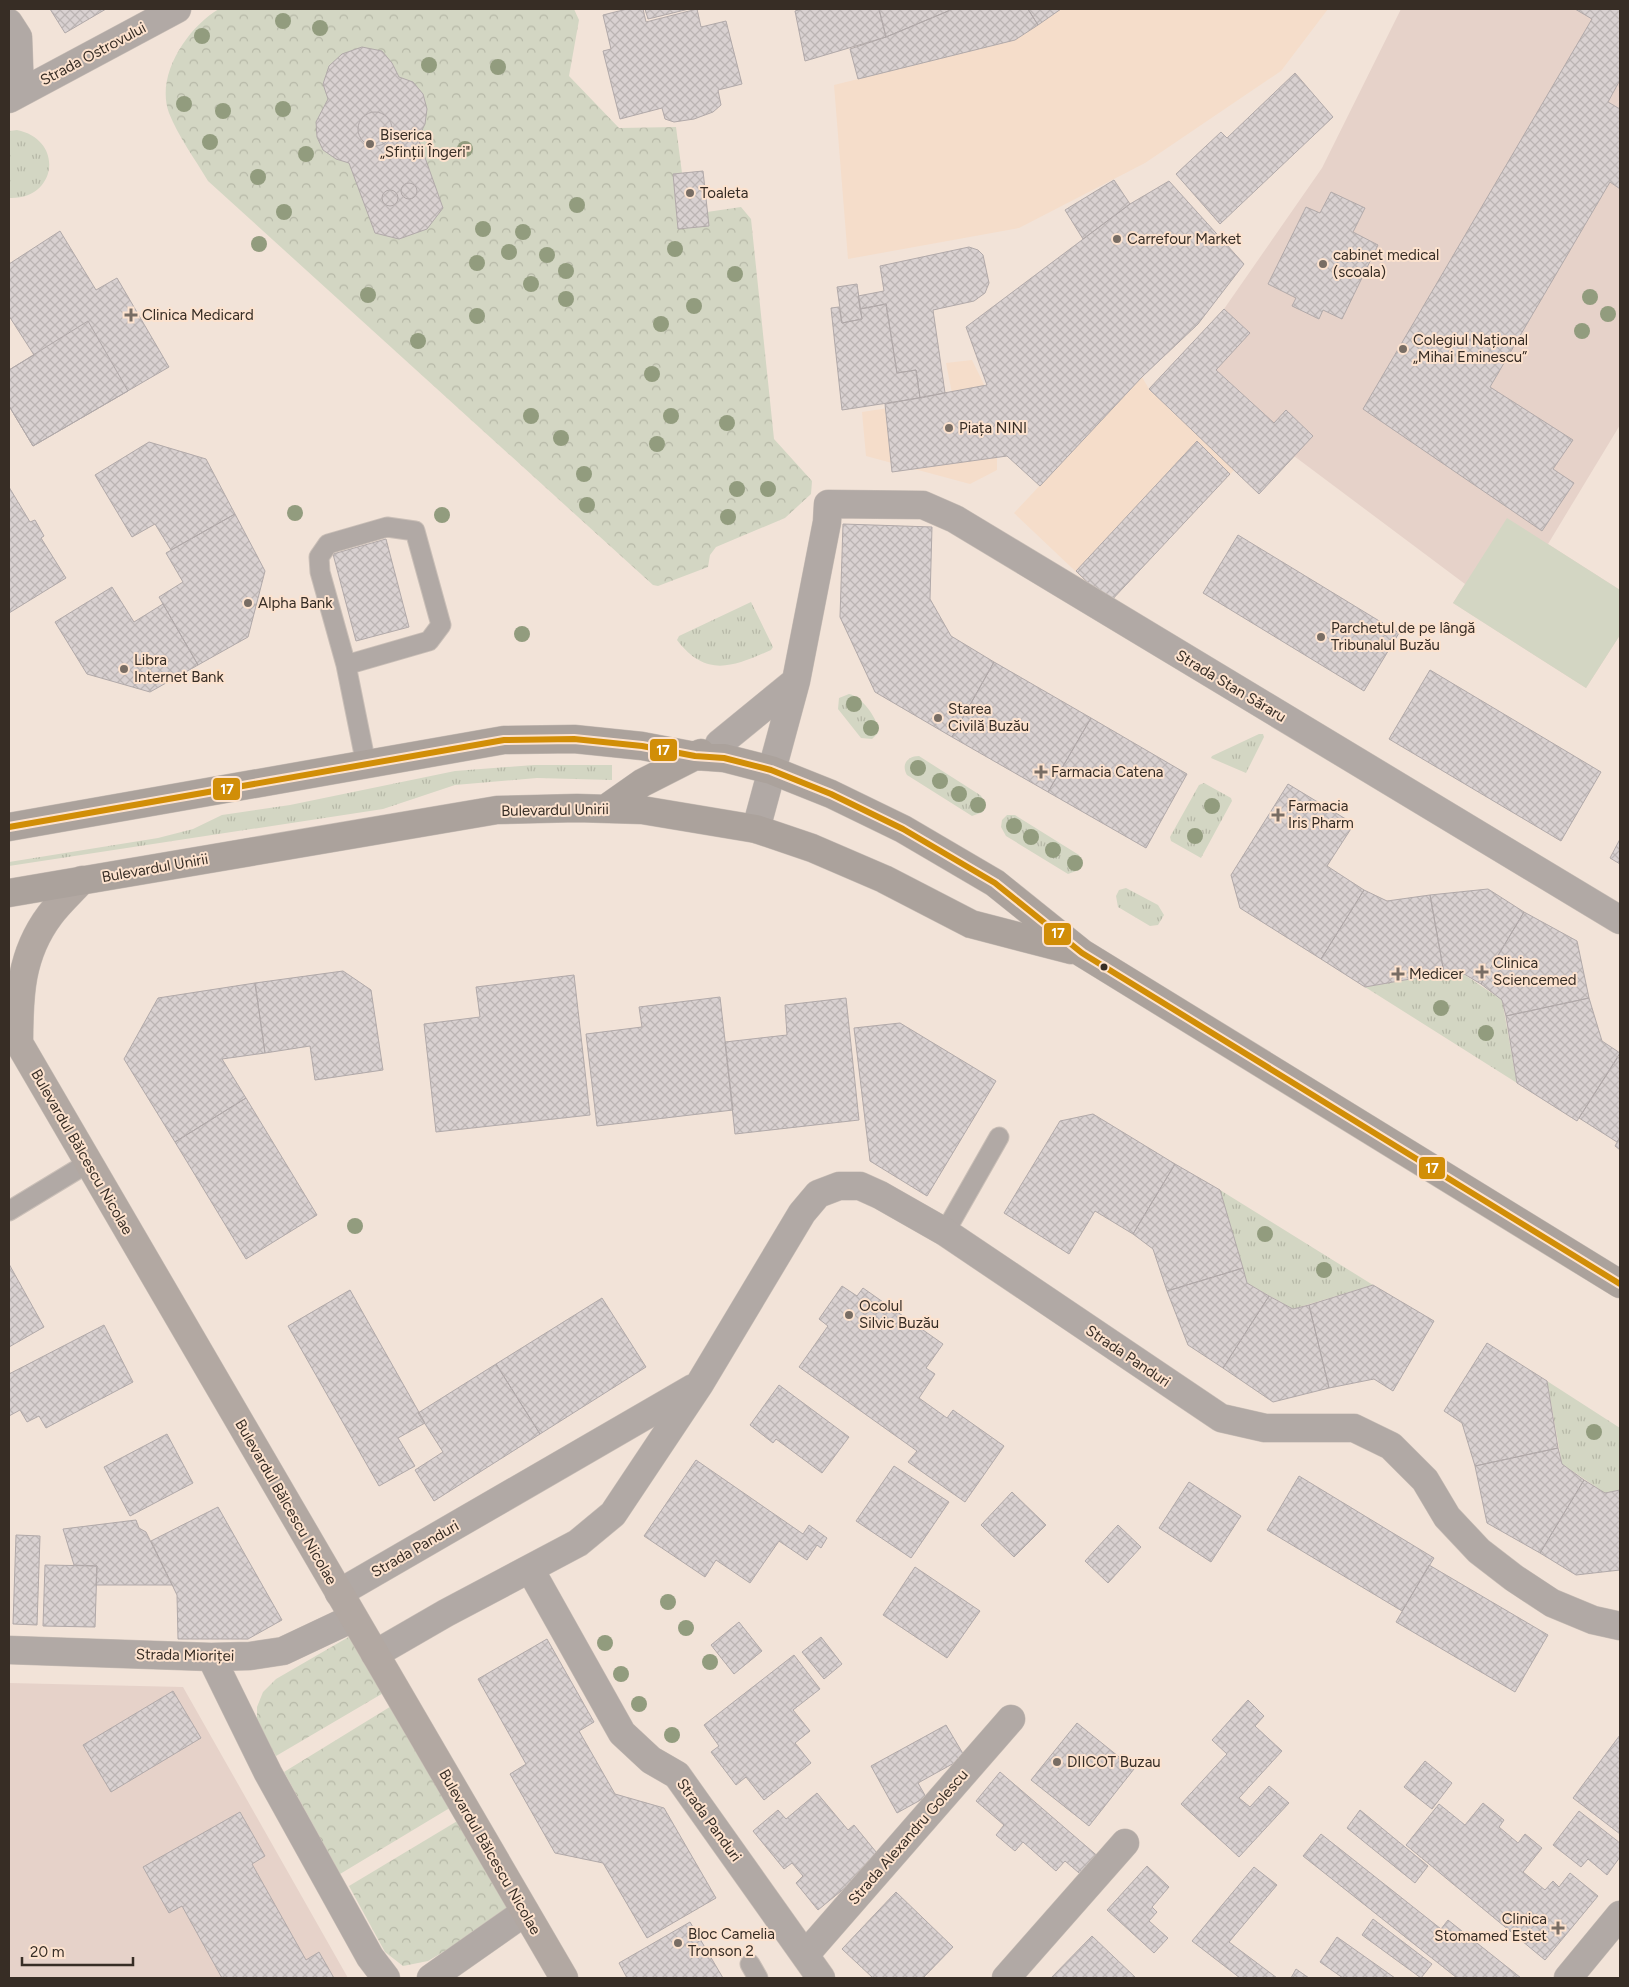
<svg xmlns="http://www.w3.org/2000/svg" width="1629" height="1987" font-family="Figtree,sans-serif">
<style>
.built{fill:#f5ddca}
.education{fill:#e6d2c9}
.grass{fill:url(#grass-tufts)}
.forest{fill:url(#forest-crowns)}
.pitch{fill:#d3d6c3}
.building{fill:url(#building-cross-hatch);stroke:#b1a9a9}
.lines{fill:none;stroke-linecap:round;stroke-linejoin:round}
.lane-casing{stroke:#cabfb7;stroke-width:21}
.street-casing{stroke:#cabfb7;stroke-width:29}
.secondary-casing{stroke:#cabfb7;stroke-width:29}
.primary-casing{stroke:#cabfb7;stroke-width:29}
.lane{stroke:#b1a9a5;stroke-width:19}
.street{stroke:#b1a9a5;stroke-width:28}
.secondary{stroke:#b2a8a2;stroke-width:28}
.primary{stroke:#aba29c;stroke-width:28}
.bus-1-casing{stroke:#fce2ce;stroke-width:10}
.bus-1{stroke:#d18e07;stroke-width:6}
.tree{fill:#929c7e}
.poi-dot{fill:#786d64;stroke:#fce2ce;stroke-width:2}
.bus-dot{fill:#372d25;stroke:#fce2ce;stroke-width:2}
.labels{text-anchor:middle;stroke-width:4;stroke-linejoin:round;paint-order:stroke}
.street-label{font-size:15px;fill:#372d25;stroke:#fce2ce}
.poi-label{font-size:15px;fill:#372d25;stroke:#fce2ce;text-anchor:start}
.line-badge{stroke:#fce2ce;stroke-width:2}
.badge-label{font-size:14px;text-anchor:middle;font-weight:bold;fill:#fff}
</style>
<defs>
<pattern id="grass-tufts" width="24" height="20" patternUnits="userSpaceOnUse" patternTransform="scale(1.25)"><rect width="24" height="20" fill="#d3d6c3"/><path d="M3 7l-1-3M5 7V3M7 7l1-3M15 17l-1-3M17 17v-4M19 17l1-3" fill="none" stroke="#b6b8a7"/></pattern>
<pattern id="forest-crowns" width="20" height="18" patternUnits="userSpaceOnUse" patternTransform="scale(1.25)"><rect width="20" height="18" fill="#d3d6c3"/><path d="M2 6a3 3 0 1 1 6 0M12 15a3 3 0 1 1 6 0" fill="none" stroke="#b6b8a7"/></pattern>
<pattern id="building-cross-hatch" width="8" height="8" patternUnits="userSpaceOnUse" patternTransform="scale(1.25)"><rect width="8" height="8" fill="#d9d1d1"/><path d="M0 0l8 8M0 8l8-8" fill="none" stroke="#bbb4b3"/></pattern>
</defs>
<rect width="100%" height="100%" fill="#f2e3d8"/>
<path class="built" d="M1061,9H1328L1281,71L1145,163L1019,228L848,259L834,85L1015,40Z
M972,360L997,411V470L970,484L866,456L862,412L953,398L946,363Z
M1142,377L1149,389L1234,470L1109,603L1014,513Z"/>
<path class="education" d="M1401,9H1620V425L1548,544L1620,590V635L1586,688L1453,603L1465,584L1294,456L1259,494L1149,389L1224,309L1322,168Z
M9,1683L183,1687L348,1978H9Z"/>
<path class="grass" d="M17,130C65,140 57,200 9,198V131Z
M751,602L773,647L771,650C733,667 706,678 677,640L679,636Z
M849,694C861,696 880,720 878,733L872,739L861,738L838,709L839,698Z
M1259,734H1263L1264,737L1246,773L1211,758L1212,756Z
M919,756L980,795L985,801L983,812L972,816L907,775C901,765 907,756 919,756Z
M534,765H612V780L537,778L455,785L383,809L9,866V862L158,838L193,829L222,815L290,805L455,771Z
M1204,783L1231,798L1232,801L1201,858L1171,841L1170,837L1199,785Z
M1007,815H1015L1079,855L1082,862L1079,870L1068,874L1006,836L1001,827L1002,820Z
M1126,888L1158,905L1164,915L1158,925L1150,926L1118,907L1116,896L1119,890Z
M1459,971L1502,1000L1517,1083L1365,987Z
M1220,1190L1373,1285L1293,1309L1247,1283Z
M1547,1381L1620,1428V1490L1605,1493L1562,1464Z"/>
<path class="forest" d="M219,9H574L579,20L569,76L619,128L676,127L682,173L673,174L678,229L708,226L707,212L741,207L751,219L774,439L812,481L811,494L785,518L716,547L710,555L708,567L658,586L653,585L208,181C195,159 178,136 169,113C155,75 188,27 219,9Z
M352,1635L385,1692L276,1756L257,1722V1707L263,1692L276,1679Z
M393,1705L453,1806L340,1874L284,1772Z
M459,1820L513,1911L428,1961L403,1966L385,1952L349,1886Z"/>
<path class="pitch" d="M1507,518L1620,590V635L1586,688L1453,603Z"/>
<path class="building" d="M50,9H106L65,33Z
M627,9H643L646,22L697,9L701,27L726,21L742,84L718,90L721,105L713,112L694,119L674,122L665,119L662,108L620,119L603,51L611,49L603,15Z
M645,9H689L648,19Z
M802,9H879L886,37L805,61L795,11Z
M879,9H953L886,37Z
M953,9H1028L1038,25L1015,40L858,79L850,49L886,37Z
M1028,9H1061L1038,25Z
M1575,9H1620V80L1608,102L1620,109V189L1610,182L1490,387L1573,440L1553,469L1574,483L1542,531L1363,409L1592,19Z
M362,47L382,51L392,63L399,77L413,82L423,94L427,109L425,124L418,138L443,208L427,229L399,239L375,233L349,163L336,159L323,150L317,137L316,122L328,99L323,84L329,66L342,54Z
M1295,73L1333,117L1220,224L1176,174L1221,132L1227,138Z
M358 129a17 17 0 1 1 34 0a17 17 0 1 1-34 0Z
M703,171L709,226L678,229L673,174Z
M1114,180L1130,204L1083,239L1065,210Z
M1169,181L1244,264L1198,324L1142,377L1040,486L1007,456L892,472L885,404L987,385L966,327L1130,204Z
M401 191a8 8 0 1 1 16 0a8 8 0 1 1-16 0Z
M382 198a8 8 0 1 1 16 0a8 8 0 1 1-16 0Z
M1331,192L1365,208L1353,232L1378,245L1342,319L1323,310L1319,319L1292,306L1296,298L1268,284L1306,207L1320,213Z
M60,231L96,290L117,278L169,367L33,446L9,406V370L34,355L9,316V264Z
M969,247L978,250L983,255L989,283L985,293L974,301L933,310L945,393L920,398L916,370L897,373L886,304L860,309L858,296L884,291L880,266Z
M857,284L862,319L842,323L837,287Z
M886,304L897,373L916,370L920,398L842,410L831,308L839,307L842,323L862,319L860,309Z
M1224,309L1250,333L1216,370L1274,423L1286,410L1313,436L1259,494L1149,389Z
M88,321L128,391L33,446L9,406V370Z
M1197,441L1230,474L1109,603L1076,571Z
M149,442L206,459L235,514L171,550L155,524L132,537L95,475Z
M9,487L30,522L35,520L44,536L41,538L66,578L9,613Z
M235,514L265,571L248,637L198,665L159,597L183,582L166,553Z
M843,524L932,527L930,599L951,636L994,662L952,737L875,692L840,617Z
M1238,535L1399,633L1364,691L1203,593Z
M386,539L409,627L356,641L333,554Z
M112,587L134,622L163,604L198,665L150,692L87,674L55,622Z
M994,662L1091,718L1048,792L952,737Z
M1430,670L1601,772L1561,841L1389,739Z
M1091,718L1187,774L1146,848L1048,792Z
M1288,784L1354,824L1327,866L1364,890L1321,959L1240,908L1231,875Z
M1620,839V864L1610,858Z
M1488,889L1524,912L1481,984L1459,971L1444,973L1430,895Z
M1364,890L1387,901L1430,895L1444,973L1365,987L1321,959Z
M1524,912L1577,941L1589,998L1506,1016L1502,1000L1481,984Z
M343,971L371,990L383,1070L315,1080L310,1046L265,1053L255,983Z
M574,975L590,1115L436,1132L424,1024L480,1017L476,987Z
M255,983L265,1053L222,1059L246,1098L175,1142L124,1059L158,998Z
M720,997L733,1110L597,1126L586,1034L642,1027L639,1007Z
M846,998L859,1120L735,1134L725,1042L787,1035L785,1005Z
M1589,998L1602,1041L1620,1053L1577,1121L1517,1083L1506,1016Z
M900,1023L996,1081L927,1196L870,1161L854,1028Z
M1618,1057L1620,1058V1137L1617,1142L1579,1118Z
M246,1098L317,1215L246,1259L175,1142Z
M1093,1114L1175,1164L1133,1234L1095,1211L1069,1254L1004,1213L1060,1121Z
M1620,1137V1150L1615,1146Z
M1175,1164L1220,1190L1243,1268L1167,1291L1153,1249L1133,1234Z
M9,1264L44,1327L9,1347Z
M1243,1268L1247,1283L1269,1296L1223,1368L1188,1345L1167,1291Z
M1373,1285L1434,1321L1393,1391L1374,1379L1329,1388L1309,1305Z
M842,1286L857,1296L863,1288L943,1344L926,1368L935,1374L919,1398L947,1418L953,1410L1004,1446L965,1502L908,1462L917,1451L799,1367L828,1326L819,1319Z
M350,1290L425,1423L398,1438L415,1466L379,1486L288,1326Z
M1269,1296L1293,1309L1309,1305L1329,1388L1273,1402L1223,1368Z
M602,1298L646,1367L540,1434L496,1364Z
M104,1325L133,1382L46,1428L39,1416L27,1422L20,1410L9,1416V1374Z
M1487,1343L1547,1381L1558,1448L1475,1466L1462,1423L1444,1411Z
M496,1364L540,1434L434,1501L415,1470L443,1452L418,1413Z
M779,1385L849,1437L822,1473L776,1439L773,1443L750,1425Z
M167,1434L193,1483L130,1516L104,1467Z
M1558,1448L1562,1464L1584,1480L1540,1553L1487,1523L1475,1466Z
M696,1460L803,1534L809,1525L827,1538L821,1548L817,1545L807,1560L779,1541L750,1583L716,1560L705,1577L644,1536Z
M894,1466L949,1502L911,1558L856,1521Z
M1299,1476L1434,1558L1402,1611L1267,1530Z
M1584,1480L1605,1493L1620,1490V1570L1576,1575L1540,1553Z
M1189,1482L1241,1516L1211,1562L1159,1528Z
M1012,1492L1046,1525L1014,1557L981,1525Z
M218,1507L282,1620L248,1639H178L177,1595L151,1541Z
M136,1520L139,1528L146,1532L172,1585H96L97,1566L74,1565L63,1529Z
M1118,1525L1141,1547L1108,1583L1085,1561Z
M16,1535L40,1536L37,1625L13,1624Z
M45,1565L97,1566L95,1627L43,1626Z
M1429,1565L1548,1635L1515,1692L1396,1622Z
M915,1567L980,1611L947,1658L883,1615Z
M739,1622L762,1651L734,1674L711,1645Z
M821,1637L842,1664L824,1679L802,1652Z
M547,1639L594,1722L579,1731L615,1794L664,1808L716,1898L647,1938L603,1863L555,1853L510,1774L526,1764L478,1679Z
M794,1655L820,1689L793,1710L810,1731L795,1743L811,1763L764,1800L746,1777L736,1785L711,1752L719,1746L704,1725Z
M173,1691L201,1738L111,1792L83,1745Z
M1248,1700L1264,1716L1255,1726L1282,1751L1239,1798L1250,1807L1269,1786L1289,1803L1239,1857L1181,1804L1227,1754L1212,1740Z
M1077,1723L1134,1769L1089,1826L1031,1780Z
M946,1725L965,1757L918,1783L926,1797L897,1813L871,1766Z
M1620,1735V1834L1573,1798Z
M1425,1761L1452,1783L1432,1809L1404,1787Z
M1000,1772L1101,1859L1085,1878L1065,1861L1056,1871L1023,1842L1015,1851L996,1835L1004,1825L976,1801Z
M817,1793L848,1830L854,1825L881,1858L818,1910L796,1883L803,1876L792,1863L784,1869L753,1831L778,1810L786,1819Z
M1483,1803L1504,1820L1499,1827L1518,1843L1525,1834L1542,1848L1523,1872L1545,1890L1553,1881L1559,1887L1570,1873L1598,1896L1545,1960L1406,1845L1439,1804L1465,1825Z
M1360,1810L1428,1866L1415,1883L1347,1828Z
M1579,1811L1620,1843V1857L1607,1875L1588,1859L1581,1867L1553,1845Z
M240,1812L265,1856L252,1864L306,1960L319,1952L334,1978H222L182,1906L169,1913L143,1867Z
M1321,1834L1441,1929L1448,1920L1521,1978H1457L1303,1856Z
M1147,1866L1169,1887L1152,1907L1157,1912L1149,1921L1168,1938L1154,1953L1107,1910Z
M1254,1867L1277,1885L1229,1942L1277,1978H1240L1192,1941Z
M896,1892L953,1947L923,1978H873L842,1949Z
M1373,1919L1432,1964L1421,1978L1362,1935Z
M690,1922L723,1978H627L619,1963Z
M1092,1936L1136,1978H1051Z
M1337,1937L1395,1978H1343L1320,1962Z
M1296,1969L1309,1978H1291Z"/>
<g class="lines">
<defs>
<path id="lane" d="M346,665L429,641L441,625L415,531L387,527L328,544L319,557L320,572L346,665L366,764
M9,1211L88,1163
M945,1232L999,1137
M750,1964L758,1978"/>
<path id="street" d="M9,23L18,37L20,92
M9,99L177,9
M724,758L719,744L796,681
M756,829L796,681L827,522L828,504L923,505L955,519L1620,920
M530,1569L622,1733L651,1760L677,1775L821,1978
M339,1593L693,1388
M9,1650L211,1657L250,1656L283,1651L353,1618
M375,1654L446,1613L578,1543L613,1514L699,1385L802,1213L818,1194L839,1186H860L880,1195L945,1232L1221,1418L1265,1428H1354L1391,1446L1425,1480L1447,1517L1479,1551L1514,1578L1552,1603L1593,1620L1620,1626
M211,1657L268,1773L370,1957L386,1978
M805,1955L1011,1719
M431,1978L525,1912
M1006,1978L1125,1843
M1568,1978L1620,1915"/>
<path id="secondary" d="M9,1026L564,1978
M19,1044C19,996 20,955 50,915C59,903 71,892 82,880"/>
<path id="primary" d="M605,809L642,783L701,753
M9,827L504,740L574,739L642,746L695,756L724,758L771,770L831,794L903,829L995,883L1082,953L1620,1284
M9,893L497,810L577,808L642,810L756,829L812,848L884,879L971,924L1071,950"/>
</defs>
<use href="#lane" class="lane-casing"/>
<use href="#street" class="street-casing"/>
<use href="#secondary" class="secondary-casing"/>
<use href="#primary" class="primary-casing"/>
<use href="#lane" class="lane"/>
<use href="#street" class="street"/>
<use href="#secondary" class="secondary"/>
<use href="#primary" class="primary"/>
<defs>
<path id="bus-1" d="M9,827L504,740L574,739L642,746L695,756L724,758L771,770L831,794L903,829L995,883L1082,953L1620,1284"/>
</defs>
<use href="#bus-1" class="bus-1-casing"/>
<use href="#bus-1" class="bus-1"/>
</g>
<g class="tree">
<circle cx="283" cy="21" r="8"/>
<circle cx="320" cy="28" r="8"/>
<circle cx="202" cy="36" r="8"/>
<circle cx="429" cy="65" r="8"/>
<circle cx="498" cy="67" r="8"/>
<circle cx="184" cy="104" r="8"/>
<circle cx="283" cy="109" r="8"/>
<circle cx="223" cy="111" r="8"/>
<circle cx="210" cy="142" r="8"/>
<circle cx="465" cy="149" r="8"/>
<circle cx="306" cy="154" r="8"/>
<circle cx="258" cy="177" r="8"/>
<circle cx="577" cy="205" r="8"/>
<circle cx="284" cy="212" r="8"/>
<circle cx="483" cy="229" r="8"/>
<circle cx="523" cy="232" r="8"/>
<circle cx="259" cy="244" r="8"/>
<circle cx="675" cy="249" r="8"/>
<circle cx="509" cy="252" r="8"/>
<circle cx="547" cy="255" r="8"/>
<circle cx="477" cy="263" r="8"/>
<circle cx="566" cy="271" r="8"/>
<circle cx="735" cy="274" r="8"/>
<circle cx="531" cy="284" r="8"/>
<circle cx="368" cy="295" r="8"/>
<circle cx="1590" cy="297" r="8"/>
<circle cx="566" cy="299" r="8"/>
<circle cx="694" cy="306" r="8"/>
<circle cx="1608" cy="314" r="8"/>
<circle cx="477" cy="316" r="8"/>
<circle cx="661" cy="324" r="8"/>
<circle cx="1582" cy="331" r="8"/>
<circle cx="418" cy="341" r="8"/>
<circle cx="652" cy="374" r="8"/>
<circle cx="531" cy="416" r="8"/>
<circle cx="671" cy="416" r="8"/>
<circle cx="727" cy="423" r="8"/>
<circle cx="561" cy="438" r="8"/>
<circle cx="657" cy="444" r="8"/>
<circle cx="584" cy="474" r="8"/>
<circle cx="737" cy="489" r="8"/>
<circle cx="768" cy="489" r="8"/>
<circle cx="587" cy="505" r="8"/>
<circle cx="295" cy="513" r="8"/>
<circle cx="442" cy="515" r="8"/>
<circle cx="728" cy="517" r="8"/>
<circle cx="522" cy="634" r="8"/>
<circle cx="854" cy="704" r="8"/>
<circle cx="871" cy="728" r="8"/>
<circle cx="918" cy="768" r="8"/>
<circle cx="940" cy="781" r="8"/>
<circle cx="959" cy="794" r="8"/>
<circle cx="978" cy="805" r="8"/>
<circle cx="1212" cy="806" r="8"/>
<circle cx="1014" cy="826" r="8"/>
<circle cx="1195" cy="836" r="8"/>
<circle cx="1031" cy="837" r="8"/>
<circle cx="1053" cy="850" r="8"/>
<circle cx="1075" cy="863" r="8"/>
<circle cx="1441" cy="1008" r="8"/>
<circle cx="1486" cy="1033" r="8"/>
<circle cx="355" cy="1226" r="8"/>
<circle cx="1265" cy="1234" r="8"/>
<circle cx="1324" cy="1270" r="8"/>
<circle cx="1594" cy="1432" r="8"/>
<circle cx="668" cy="1602" r="8"/>
<circle cx="686" cy="1628" r="8"/>
<circle cx="605" cy="1643" r="8"/>
<circle cx="710" cy="1662" r="8"/>
<circle cx="621" cy="1674" r="8"/>
<circle cx="639" cy="1704" r="8"/>
<circle cx="672" cy="1735" r="8"/>
</g>
<g class="poi-dot">
<circle cx="370" cy="144" r="5"/>
<circle cx="690" cy="193" r="5"/>
<circle cx="1117" cy="239" r="5"/>
<circle cx="1323" cy="264" r="5"/>
<path d="M128.5 307.5h5v5h5v5h-5v5h-5v-5h-5v-5h5z"/>
<circle cx="1403" cy="349" r="5"/>
<circle cx="949" cy="428" r="5"/>
<circle cx="248" cy="603" r="5"/>
<circle cx="1321" cy="637" r="5"/>
<circle cx="124" cy="669" r="5"/>
<circle cx="938" cy="718" r="5"/>
<path d="M1038.5 764.5h5v5h5v5h-5v5h-5v-5h-5v-5h5z"/>
<path d="M1275.5 807.5h5v5h5v5h-5v5h-5v-5h-5v-5h5z"/>
<path d="M1479.5 964.5h5v5h5v5h-5v5h-5v-5h-5v-5h5z"/>
<path d="M1395.5 966.5h5v5h5v5h-5v5h-5v-5h-5v-5h5z"/>
<circle cx="849" cy="1315" r="5"/>
<circle cx="1057" cy="1762" r="5"/>
<path d="M1555.5 1920.5h5v5h5v5h-5v5h-5v-5h-5v-5h5z"/>
<circle cx="678" cy="1943" r="5"/>
</g>
<circle class="bus-dot" cx="1104" cy="967" r="4.5"/>
<g class="labels">
<g class="street-label">
<text transform="translate(93 54) rotate(-28)" y="5">Strada Ostrovului</text>
<text transform="translate(1231 686) rotate(31)" y="5">Strada Stan Săraru</text>
<text transform="translate(555 810) rotate(-1)" y="5">Bulevardul Unirii</text>
<text transform="translate(155 868) rotate(-10)" y="5">Bulevardul Unirii</text>
<text transform="translate(82 1152) rotate(60)" y="5">Bulevardul Bălcescu Nicolae</text>
<text transform="translate(1128 1356) rotate(34)" y="5">Strada Panduri</text>
<text transform="translate(286 1502) rotate(60)" y="5">Bulevardul Bălcescu Nicolae</text>
<text transform="translate(415 1549) rotate(-30)" y="5">Strada Panduri</text>
<text transform="translate(185 1655) rotate(1)" y="5">Strada Mioriței</text>
<text transform="translate(709 1820) rotate(54)" y="5">Strada Panduri</text>
<text transform="translate(908 1837) rotate(-49)" y="5">Strada Alexandru Golescu</text>
<text transform="translate(490 1852) rotate(60)" y="5">Bulevardul Bălcescu Nicolae</text>
</g>
<g class="poi-label">
<text x="380" y="140">Biserica<tspan x="380" dy="17">„Sfinții Îngeri"</tspan></text>
<text x="700" y="198">Toaleta</text>
<text x="1127" y="244">Carrefour Market</text>
<text x="1333" y="260">cabinet medical<tspan x="1333" dy="17">(scoala)</tspan></text>
<text x="142" y="320">Clinica Medicard</text>
<text x="1413" y="345">Colegiul Național<tspan x="1413" dy="17">„Mihai Eminescu”</tspan></text>
<text x="959" y="433">Piața NINI</text>
<text x="258" y="608">Alpha Bank</text>
<text x="1331" y="633">Parchetul de pe lângă<tspan x="1331" dy="17">Tribunalul Buzău</tspan></text>
<text x="134" y="665">Libra<tspan x="134" dy="17">Internet Bank</tspan></text>
<text x="948" y="714">Starea<tspan x="948" dy="17">Civilă Buzău</tspan></text>
<text x="1051" y="777">Farmacia Catena</text>
<text x="1288" y="811">Farmacia<tspan x="1288" dy="17">Iris Pharm</tspan></text>
<text x="1493" y="968">Clinica<tspan x="1493" dy="17">Sciencemed</tspan></text>
<text x="1409" y="979">Medicer</text>
<text x="859" y="1311">Ocolul<tspan x="859" dy="17">Silvic Buzău</tspan></text>
<text x="1067" y="1767">DIICOT Buzau</text>
<text x="1547" y="1924" text-anchor="end">Clinica<tspan x="1547" dy="17">Stomamed Estet</tspan></text>
<text x="688" y="1939">Bloc Camelia<tspan x="688" dy="17">Tronson 2</tspan></text>
</g>
</g>
<g class="line-badge">
<rect x="649" y="738" width="29" height="24" rx="5" fill="#d18e07"/>
<rect x="212" y="777" width="29" height="24" rx="5" fill="#d18e07"/>
<rect x="1043" y="922" width="29" height="24" rx="5" fill="#d18e07"/>
<rect x="1418" y="1156" width="28" height="24" rx="5" fill="#d18e07"/>
</g>
<g class="badge-label">
<text x="663" y="755">17</text>
<text x="227" y="794">17</text>
<text x="1058" y="938">17</text>
<text x="1432" y="1173">17</text>
</g>
<rect width="1629" height="1987" fill="none" stroke="#372d25" stroke-width="20"/>
<path d="M22 1957v8h111v-8" fill="none" stroke="#372d25" stroke-width="2.5"/>
<text x="30" y="1957" font-size="15" fill="#372d25" stroke="#fce2ce" stroke-width="4" paint-order="stroke">20 m</text>
</svg>
